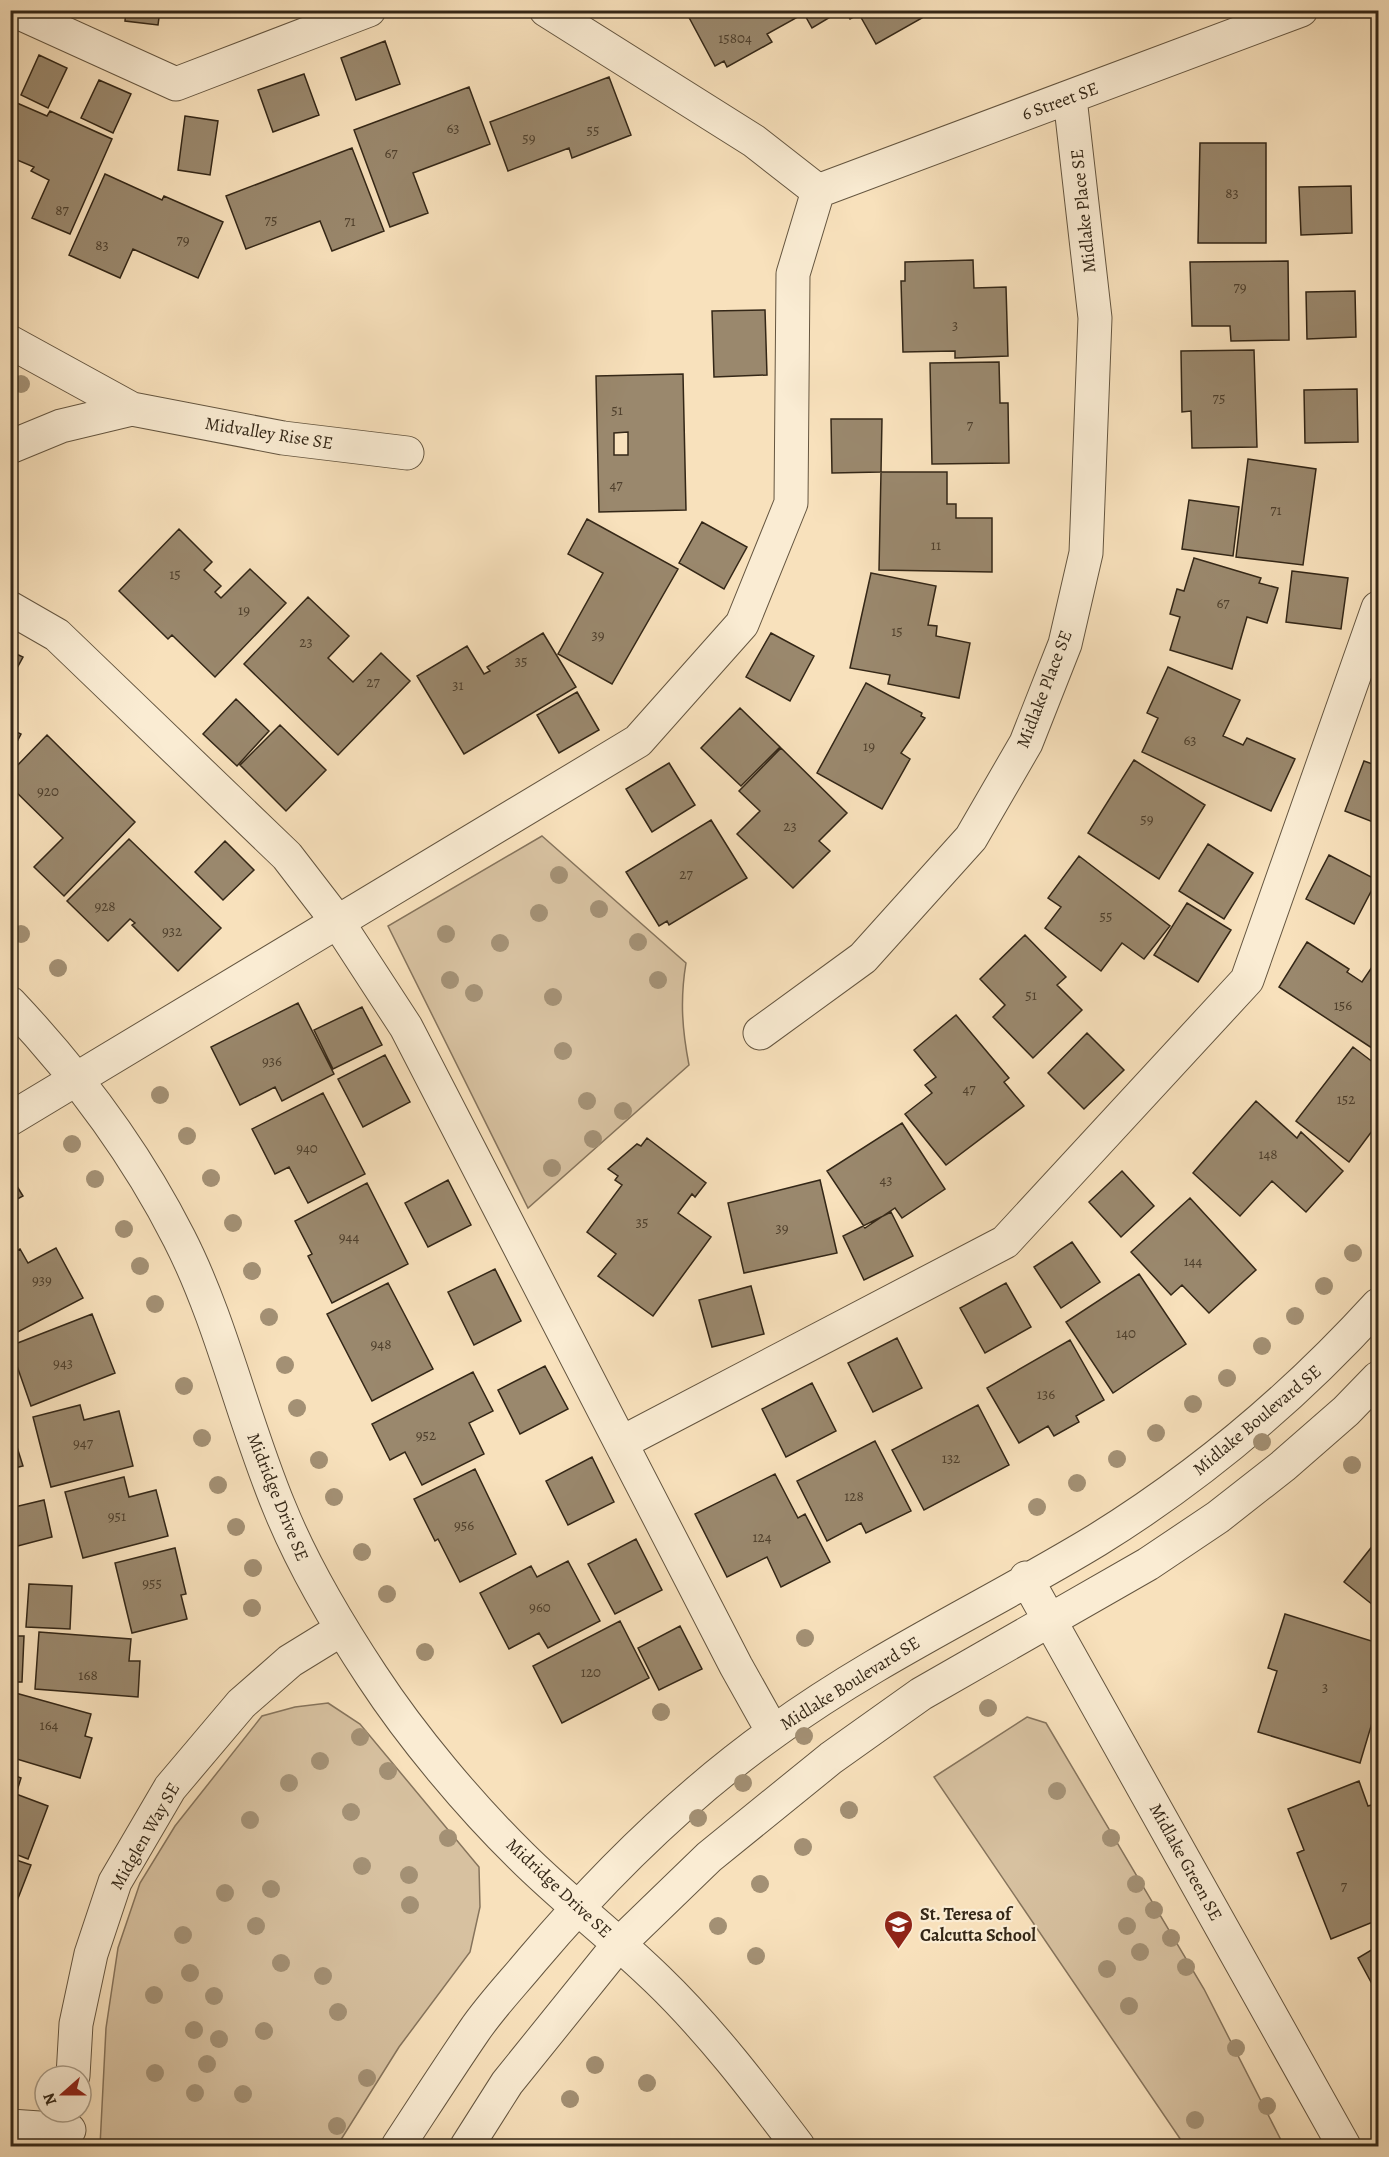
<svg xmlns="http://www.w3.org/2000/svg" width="1389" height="2157" font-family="Alegreya,serif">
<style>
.green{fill:#d7c1a0;stroke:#86745c;stroke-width:1.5}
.building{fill:#9a886d;stroke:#342717;stroke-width:1.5;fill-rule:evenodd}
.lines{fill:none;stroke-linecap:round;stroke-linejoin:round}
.minor-casing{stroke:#655640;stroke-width:35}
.minor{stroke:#faecd3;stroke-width:33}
.tree{fill:#a39074}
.labels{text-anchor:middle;stroke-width:4.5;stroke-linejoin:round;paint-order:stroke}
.number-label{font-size:15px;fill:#4e3f2c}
.street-label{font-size:18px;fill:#342717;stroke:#faecd3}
.poi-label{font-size:18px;font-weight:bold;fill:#342717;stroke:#faecd3;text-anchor:start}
</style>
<rect width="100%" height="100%" fill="#f8e1bc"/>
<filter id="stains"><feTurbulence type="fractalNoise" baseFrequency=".00333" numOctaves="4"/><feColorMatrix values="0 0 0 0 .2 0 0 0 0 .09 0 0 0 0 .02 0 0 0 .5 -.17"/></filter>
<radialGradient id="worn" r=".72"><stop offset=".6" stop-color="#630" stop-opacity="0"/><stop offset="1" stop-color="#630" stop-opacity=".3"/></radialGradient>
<path class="green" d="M542,836L686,963C680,999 682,1029 689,1065L528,1208L388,926Z
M328,1703L360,1724L479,1867L480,1907L470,1952L399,2047L337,2146H100L106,2028L118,1948L140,1883L175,1826L262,1716L295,1707Z
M1027,1717L1046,1723L1204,1989L1284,2146H1185L934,1777Z"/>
<path class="building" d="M126,10H160L158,25L125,21Z
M685,10H792L796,18L767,34L772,42L727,67L724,61L715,66Z
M802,10H842L812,28Z
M845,10H918L922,18L876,44L859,14L850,19Z
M385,41L400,84L356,100L341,58Z
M39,55L67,68L48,108L21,95Z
M304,74L319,115L273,132L258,90Z
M609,77L631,135L572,158L569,148L508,171L490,122Z
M99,80L131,94L113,133L81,118Z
M469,87L490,144L413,173L428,213L390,227L354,130Z
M10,100L47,116L50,111L112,139L70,234L32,218L49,180L31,171L34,167L10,157Z
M185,116L218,121L210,175L178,170Z
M1200,143H1266V243H1198Z
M352,148L384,231L332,251L320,221L246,249L226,196Z
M105,174L162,200L164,196L223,222L198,278L133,249L120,278L69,255Z
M1351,186L1352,233L1301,235L1299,187Z
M973,260L974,288L1006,287L1008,356L955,358V351L903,352L901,281H905V262Z
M1288,261L1289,340L1231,341L1230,326H1192L1190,262Z
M1355,291L1356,337L1307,339L1306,292Z
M765,310L767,375L714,377L712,311Z
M1254,350L1257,447L1192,448L1191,411L1182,412L1181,351Z
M999,362L1000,403H1008L1009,463L932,464L930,363Z
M683,374L686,510L599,512L596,376ZM628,432V455H614V433Z
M1357,389L1358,442L1305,443L1304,390Z
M831,419H882L881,472L832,473Z
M1248,459L1316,469L1303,565L1236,557Z
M881,472H947V504H956V518H992V572L879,570Z
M1189,500L1239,507L1233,556L1182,549Z
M587,519L678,569L612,684L558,654L603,573L568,554Z
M702,522L747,547L724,589L679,563Z
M179,529L212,562L204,570L221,586L215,592L221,598L250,569L286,603L215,677L172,635L168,639L119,591Z
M1194,558L1261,578L1259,583L1278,588L1267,623L1247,617L1232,669L1170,650L1180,617L1170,614L1177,589L1184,591Z
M1292,571L1348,578L1341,629L1286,622Z
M871,573L936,586L928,625L937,626L936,636L970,643L959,698L888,684L890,675L850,668Z
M308,597L349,636L328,658L353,682L381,653L410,681L338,755L244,664Z
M543,633L576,687L464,754L417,676L467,646L484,674L490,671L487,667Z
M771,633L814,656L790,701L746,677Z
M10,651L23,657L10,681Z
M1168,667L1240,700L1223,736L1243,745L1247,738L1295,759L1271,811L1142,752L1158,718L1147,713Z
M866,683L922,713L921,716L925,718L901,753L910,759L882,809L817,773Z
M577,692L599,730L559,753L537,715Z
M236,699L269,731L237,766L203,734Z
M740,708L780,747L741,786L701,748Z
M280,725L326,770L286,811L240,765Z
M10,729L21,734L10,755Z
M47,735L135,822L64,896L34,867L63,838L10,786V773Z
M781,748L847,813L819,841L830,851L793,888L737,834L760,811L739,791Z
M1134,760L1205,805L1159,879L1088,833Z
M1364,761L1378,766V824L1345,811Z
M669,763L695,805L652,832L626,789Z
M711,820L747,878L669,925L667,921L659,926L626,872Z
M129,839L221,928L178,971L132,925L135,923L130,919L108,941L67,901Z
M225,841L254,870L223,900L195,872Z
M1208,844L1253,873L1224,919L1179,891Z
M1329,855L1377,880L1354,924L1306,899Z
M1079,856L1170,926L1144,959L1122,943L1101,971L1045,928L1061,907L1048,898Z
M1187,903L1231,930L1198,982L1154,955Z
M1025,935L1066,977L1057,985L1082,1010L1033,1058L993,1017L1005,1005L980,979Z
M1307,942L1349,969L1347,972L1362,982L1372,967L1378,971V1052L1279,987Z
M298,1003L334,1074L282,1101L275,1087L240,1105L211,1047Z
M362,1007L382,1045L333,1069L314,1030Z
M956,1015L1009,1078L1004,1082L1024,1106L946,1165L905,1114L932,1093L925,1085L936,1077L914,1050Z
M1087,1033L1124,1070L1084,1109L1048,1073Z
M1353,1047L1378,1066V1123L1349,1162L1296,1121Z
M385,1055L410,1102L363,1127L338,1079Z
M323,1093L365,1174L308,1203L289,1167L275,1174L252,1129Z
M1256,1101L1297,1138L1301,1132L1343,1171L1306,1212L1272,1181L1240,1216L1193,1173Z
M902,1123L945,1189L902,1218L895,1208L865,1228L827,1171Z
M647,1138L706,1183L695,1197L692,1194L678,1213L711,1237L653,1316L598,1276L616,1254L587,1232L622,1185L615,1180L618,1176L608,1169L637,1144L641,1146Z
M1122,1171L1154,1206L1121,1237L1089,1202Z
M10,1175L23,1196L10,1203Z
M448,1180L471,1225L428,1247L405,1203Z
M820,1180L837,1253L744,1273L728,1203Z
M367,1183L408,1264L332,1303L308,1256L312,1254L295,1221Z
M1190,1198L1256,1270L1209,1313L1182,1285L1171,1295L1131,1252Z
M891,1212L913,1256L864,1280L843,1236Z
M1072,1242L1100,1282L1061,1308L1034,1267Z
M56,1248L83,1298L10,1336V1254L20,1249L28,1263Z
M495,1269L521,1321L474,1345L448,1292Z
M1139,1274L1186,1344L1113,1393L1066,1322Z
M388,1283L433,1369L372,1401L327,1314Z
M1006,1283L1031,1327L985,1353L960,1308Z
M751,1286L764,1334L712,1347L699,1300Z
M92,1314L115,1373L31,1406L10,1346Z
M897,1338L922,1388L873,1412L848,1363Z
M1070,1340L1104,1400L1076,1416L1079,1422L1054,1436L1048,1426L1019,1443L987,1388Z
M545,1366L568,1409L520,1434L498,1390Z
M473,1372L493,1411L469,1423L484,1454L422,1485L405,1452L390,1460L372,1424Z
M812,1383L836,1431L786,1457L762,1409Z
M80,1405L84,1420L119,1411L133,1466L51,1487L33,1417Z
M978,1405L1009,1465L924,1510L892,1450Z
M10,1425L23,1466L10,1469Z
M875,1441L911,1511L866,1533L861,1523L827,1541L797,1481Z
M592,1457L614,1502L568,1525L546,1481Z
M475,1469L516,1554L460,1582L438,1539L435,1541L414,1499Z
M775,1474L798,1518L805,1514L830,1562L781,1587L767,1557L727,1577L695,1514Z
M124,1477L129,1497L156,1490L168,1536L83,1558L65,1492Z
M44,1500L52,1537L10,1548V1508Z
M636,1539L662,1590L615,1614L588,1564Z
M1378,1539V1609L1344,1582Z
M175,1548L186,1594L181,1595L187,1619L132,1633L115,1563Z
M568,1561L600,1621L548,1648L539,1633L509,1649L480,1593L531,1566L537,1577Z
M29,1584L72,1586L70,1629L26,1627Z
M1285,1614L1378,1643V1703L1360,1763L1258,1732L1277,1671L1268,1668Z
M620,1621L649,1678L562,1723L533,1666Z
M680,1626L702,1669L659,1690L638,1648Z
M39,1632L131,1639L129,1661H140L138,1697L35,1689Z
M10,1636H24L22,1682H10Z
M12,1692L91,1714L85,1736L92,1738L80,1778L10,1757Z
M10,1774L21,1778L16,1794L48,1806L28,1859L10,1852Z
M1359,1781L1368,1806L1378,1803V1920L1331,1939L1297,1853L1304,1850L1288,1809Z
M10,1858L31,1865L10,1919Z
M1378,1946V1995L1358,1958Z"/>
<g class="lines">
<defs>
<path id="minor" d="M13,10L176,84L369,10
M546,10L754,141L818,191
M818,191L1301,10
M10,342L132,409
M10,447L61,426L132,409L283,438L407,453
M10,608L57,635L287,856L337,921L406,1027L736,1666L773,1732
M10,1003C77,1074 135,1151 179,1238C222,1322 243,1421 280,1509C304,1568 337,1623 372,1676C412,1737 469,1805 521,1856C564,1899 613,1936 657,1979C710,2030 754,2088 798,2146
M760,1033L863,958L971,838L1026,743L1065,644L1086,553L1095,318L1070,98
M10,1119L638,741L742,624L791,503L793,274L818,191
M621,1443L1005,1242L1247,980L1378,608
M1026,1578L1344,2146
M73,2076L76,2024L91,1954L115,1882L170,1788L241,1704L290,1661L342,1629
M10,2126L69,2130
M398,2146C423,2108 448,2069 474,2031C491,2006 513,1983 532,1960C604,1875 684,1796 775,1731C877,1657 990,1605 1097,1540C1202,1475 1295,1396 1378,1305
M467,2146L507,2083L619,1944L709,1857L831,1758L921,1694L1148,1564L1218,1517L1283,1466L1346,1411L1378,1378"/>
</defs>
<use href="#minor" class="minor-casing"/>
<use href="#minor" class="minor"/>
</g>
<g class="tree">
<circle cx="21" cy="384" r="9"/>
<circle cx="559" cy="875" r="9"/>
<circle cx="599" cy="909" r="9"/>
<circle cx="539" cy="913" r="9"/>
<circle cx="21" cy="934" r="9"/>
<circle cx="446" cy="934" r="9"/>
<circle cx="638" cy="942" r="9"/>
<circle cx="500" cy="943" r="9"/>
<circle cx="58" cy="968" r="9"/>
<circle cx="450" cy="980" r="9"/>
<circle cx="658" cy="980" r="9"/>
<circle cx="474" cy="993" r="9"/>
<circle cx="553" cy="997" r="9"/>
<circle cx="563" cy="1051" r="9"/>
<circle cx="160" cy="1095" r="9"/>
<circle cx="587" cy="1101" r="9"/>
<circle cx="623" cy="1111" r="9"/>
<circle cx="187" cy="1136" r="9"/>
<circle cx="593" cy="1139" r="9"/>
<circle cx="72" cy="1144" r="9"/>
<circle cx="552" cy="1168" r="9"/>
<circle cx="211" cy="1178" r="9"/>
<circle cx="95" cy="1179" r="9"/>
<circle cx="233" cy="1223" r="9"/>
<circle cx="124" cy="1229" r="9"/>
<circle cx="1353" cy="1253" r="9"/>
<circle cx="140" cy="1266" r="9"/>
<circle cx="252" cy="1271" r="9"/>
<circle cx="1324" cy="1286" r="9"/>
<circle cx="155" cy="1304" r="9"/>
<circle cx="1295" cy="1316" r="9"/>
<circle cx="269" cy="1317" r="9"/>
<circle cx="1262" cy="1346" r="9"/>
<circle cx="285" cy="1365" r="9"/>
<circle cx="1227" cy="1378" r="9"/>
<circle cx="184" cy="1386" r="9"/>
<circle cx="1193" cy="1404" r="9"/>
<circle cx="297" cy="1408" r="9"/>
<circle cx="1156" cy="1433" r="9"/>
<circle cx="202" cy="1438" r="9"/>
<circle cx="1262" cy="1442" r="9"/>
<circle cx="1117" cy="1459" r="9"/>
<circle cx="319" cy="1460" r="9"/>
<circle cx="1352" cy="1465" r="9"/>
<circle cx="1077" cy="1483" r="9"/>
<circle cx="218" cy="1485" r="9"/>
<circle cx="334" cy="1497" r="9"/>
<circle cx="1037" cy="1507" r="9"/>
<circle cx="236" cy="1527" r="9"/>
<circle cx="362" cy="1552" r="9"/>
<circle cx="253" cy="1568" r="9"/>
<circle cx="387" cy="1594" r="9"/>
<circle cx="252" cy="1608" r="9"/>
<circle cx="805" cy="1638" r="9"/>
<circle cx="425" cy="1652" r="9"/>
<circle cx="988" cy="1708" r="9"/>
<circle cx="661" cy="1712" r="9"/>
<circle cx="804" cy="1736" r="9"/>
<circle cx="360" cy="1737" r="9"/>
<circle cx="320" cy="1761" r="9"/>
<circle cx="388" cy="1771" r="9"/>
<circle cx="289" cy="1783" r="9"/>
<circle cx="743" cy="1783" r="9"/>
<circle cx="1057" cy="1791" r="9"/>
<circle cx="849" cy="1810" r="9"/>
<circle cx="351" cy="1812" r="9"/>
<circle cx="698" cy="1818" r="9"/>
<circle cx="250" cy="1820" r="9"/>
<circle cx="448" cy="1838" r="9"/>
<circle cx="1111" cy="1838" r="9"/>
<circle cx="803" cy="1847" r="9"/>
<circle cx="362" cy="1866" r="9"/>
<circle cx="409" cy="1875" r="9"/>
<circle cx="760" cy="1884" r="9"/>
<circle cx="1136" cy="1884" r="9"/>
<circle cx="271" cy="1889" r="9"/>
<circle cx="225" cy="1893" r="9"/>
<circle cx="410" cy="1905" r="9"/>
<circle cx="1154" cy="1910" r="9"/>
<circle cx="256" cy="1926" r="9"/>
<circle cx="718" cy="1926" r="9"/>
<circle cx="1127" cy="1926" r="9"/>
<circle cx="183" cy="1935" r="9"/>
<circle cx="1171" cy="1938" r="9"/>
<circle cx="1140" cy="1952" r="9"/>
<circle cx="756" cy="1956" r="9"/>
<circle cx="281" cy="1963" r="9"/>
<circle cx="1186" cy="1967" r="9"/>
<circle cx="1107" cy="1969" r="9"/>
<circle cx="190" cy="1973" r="9"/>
<circle cx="323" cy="1976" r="9"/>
<circle cx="154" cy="1995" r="9"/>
<circle cx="214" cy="1996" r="9"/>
<circle cx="1129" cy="2006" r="9"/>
<circle cx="338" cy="2012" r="9"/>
<circle cx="194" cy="2030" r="9"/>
<circle cx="264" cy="2031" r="9"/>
<circle cx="219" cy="2039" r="9"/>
<circle cx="1236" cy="2048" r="9"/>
<circle cx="207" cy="2064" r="9"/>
<circle cx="595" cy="2065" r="9"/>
<circle cx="155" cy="2073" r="9"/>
<circle cx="367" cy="2078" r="9"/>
<circle cx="647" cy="2083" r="9"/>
<circle cx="195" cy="2093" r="9"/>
<circle cx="243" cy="2094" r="9"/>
<circle cx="570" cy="2099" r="9"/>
<circle cx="1267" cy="2106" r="9"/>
<circle cx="1195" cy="2120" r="9"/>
<circle cx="337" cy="2126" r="9"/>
</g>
<defs>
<symbol id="school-pin" viewBox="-11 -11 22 30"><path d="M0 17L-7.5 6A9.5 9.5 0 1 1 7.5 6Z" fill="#8f2418" stroke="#faecd3"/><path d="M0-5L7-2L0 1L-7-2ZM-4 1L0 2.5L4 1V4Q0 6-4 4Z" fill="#fff"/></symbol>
</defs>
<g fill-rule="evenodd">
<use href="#school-pin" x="882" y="1908" width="33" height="45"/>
</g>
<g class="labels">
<g class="number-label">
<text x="735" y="43">15804</text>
<text x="453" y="133">63</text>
<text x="593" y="135">55</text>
<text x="529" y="143">59</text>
<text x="391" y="158">67</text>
<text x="1232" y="198">83</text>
<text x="62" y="215">87</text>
<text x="271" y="225">75</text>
<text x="350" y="226">71</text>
<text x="183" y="245">79</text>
<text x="102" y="250">83</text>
<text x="1240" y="292">79</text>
<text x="955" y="330">3</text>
<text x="1219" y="403">75</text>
<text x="617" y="415">51</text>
<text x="970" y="430">7</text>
<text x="616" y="490">47</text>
<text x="1276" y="515">71</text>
<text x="936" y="550">11</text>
<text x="175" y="579">15</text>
<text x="1223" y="608">67</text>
<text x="244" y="615">19</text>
<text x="897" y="636">15</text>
<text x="598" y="640">39</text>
<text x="306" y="647">23</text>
<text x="521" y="666">35</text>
<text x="373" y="687">27</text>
<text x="458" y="690">31</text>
<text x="1190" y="745">63</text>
<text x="869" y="751">19</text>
<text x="48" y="796">920</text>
<text x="1147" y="824">59</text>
<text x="790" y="831">23</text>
<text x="686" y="879">27</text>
<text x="105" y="911">928</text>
<text x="1106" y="921">55</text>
<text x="172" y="936">932</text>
<text x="1031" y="1000">51</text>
<text x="1343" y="1010">156</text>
<text x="272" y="1066">936</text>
<text x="969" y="1094">47</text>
<text x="1346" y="1104">152</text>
<text x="307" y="1153">940</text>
<text x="1268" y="1159">148</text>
<text x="886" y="1185">43</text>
<text x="642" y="1227">35</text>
<text x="782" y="1233">39</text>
<text x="349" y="1242">944</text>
<text x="1193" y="1266">144</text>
<text x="42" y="1285">939</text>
<text x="1126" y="1338">140</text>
<text x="381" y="1349">948</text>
<text x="63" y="1368">943</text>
<text x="1046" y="1399">136</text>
<text x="426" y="1440">952</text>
<text x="83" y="1448">947</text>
<text x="951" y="1463">132</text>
<text x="854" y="1501">128</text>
<text x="117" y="1521">951</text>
<text x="464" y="1530">956</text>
<text x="762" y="1542">124</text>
<text x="152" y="1588">955</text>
<text x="540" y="1612">960</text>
<text x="591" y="1677">120</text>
<text x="88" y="1680">168</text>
<text x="1325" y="1692">3</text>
<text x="49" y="1730">164</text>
<text x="1344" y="1891">7</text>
</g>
<g class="street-label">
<text transform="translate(1060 101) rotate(-20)" y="6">6 Street SE</text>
<text transform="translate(1083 211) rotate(-96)" y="6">Midlake Place SE</text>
<text transform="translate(269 433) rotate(9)" y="6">Midvalley Rise SE</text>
<text transform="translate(1044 689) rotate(-69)" y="6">Midlake Place SE</text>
<text transform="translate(1257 1420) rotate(-40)" y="6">Midlake Boulevard SE</text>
<text transform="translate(278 1497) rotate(68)" y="6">Midridge Drive SE</text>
<text transform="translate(850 1683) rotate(-32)" y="6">Midlake Boulevard SE</text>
<text transform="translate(145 1836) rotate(-60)" y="6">Midglen Way SE</text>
<text transform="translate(1186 1862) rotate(61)" y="6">Midlake Green SE</text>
<text transform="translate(559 1888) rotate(43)" y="6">Midridge Drive SE</text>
</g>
<g class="poi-label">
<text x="920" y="1920">St. Teresa of<tspan x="920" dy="21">Calcutta School</tspan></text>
</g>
</g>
<rect width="1389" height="2157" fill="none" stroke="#f8e1bc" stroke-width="36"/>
<rect x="12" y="12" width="1365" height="2133" fill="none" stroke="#342717" stroke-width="3"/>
<rect x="18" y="18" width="1353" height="2121" fill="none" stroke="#342717" stroke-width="1.5"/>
<g transform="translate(63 2094) rotate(249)"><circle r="28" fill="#faecd3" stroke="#ab9d88" stroke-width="1.5"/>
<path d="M0-4.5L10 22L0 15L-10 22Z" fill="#8f2418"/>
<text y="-9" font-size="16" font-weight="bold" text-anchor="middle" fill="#342717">N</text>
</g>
<rect width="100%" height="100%" filter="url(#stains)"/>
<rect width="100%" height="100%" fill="url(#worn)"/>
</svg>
